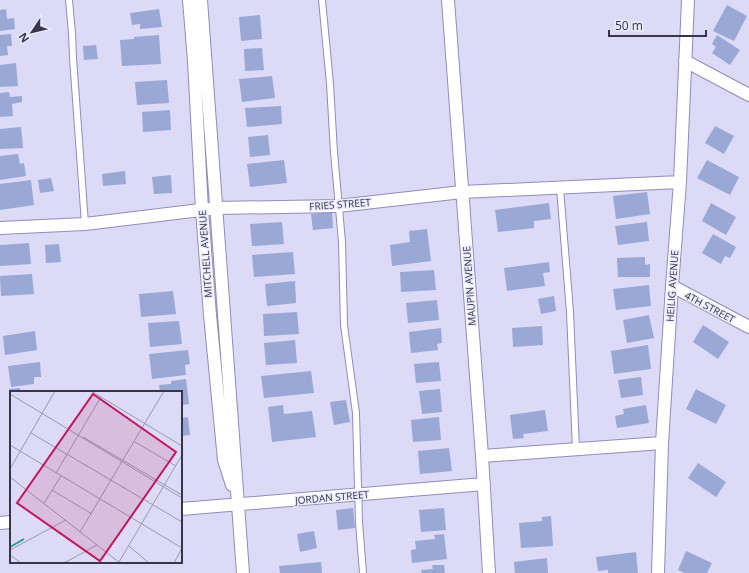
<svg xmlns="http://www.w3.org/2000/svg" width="749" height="573" font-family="'Open Sans',sans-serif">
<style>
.building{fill:#99a8d4}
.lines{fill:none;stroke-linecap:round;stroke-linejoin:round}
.lane-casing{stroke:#918cb9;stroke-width:8}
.street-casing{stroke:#918cb9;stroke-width:14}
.lane{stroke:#fff;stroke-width:6}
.street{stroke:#fff;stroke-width:12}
.labels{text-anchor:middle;stroke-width:3;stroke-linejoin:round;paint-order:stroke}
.street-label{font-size:10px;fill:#373547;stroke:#eae9fc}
.inset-river{fill:none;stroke:#20a27f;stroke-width:2}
.inset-road{fill:none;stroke:#9b98b1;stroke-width:1}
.view{fill:#c2185b;fill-opacity:0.15;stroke:#c2185b;stroke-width:2}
.inset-edge{fill:none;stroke:#373547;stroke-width:2}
</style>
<rect width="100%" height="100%" fill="#dddaf7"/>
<path class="building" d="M727,5L747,16L734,41L713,31Z
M6,9L7,19L14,18L15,29L0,31V10Z
M159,9L162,27L140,29V24L132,25L130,13Z
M260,15L262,39L241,41L239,17Z
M11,34L12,46H7L8,55L0,56V35Z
M159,35L161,64L122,66L120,40L134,39V37Z
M717,35L740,50L730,65L712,53L716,47L712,44Z
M96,45L98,59L84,60L83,46Z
M262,48L264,70L245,71L244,49Z
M16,63L18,86L0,87V65Z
M272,76L275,98L242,102L239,79Z
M167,80L169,103L137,105L135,82Z
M9,92L10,97L22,96V102L12,104L13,116L0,117V93Z
M281,106L282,124L247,127L245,108Z
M170,110L171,130L143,132L142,112Z
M715,126L734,136L724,154L705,143Z
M21,127L23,148L0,149V129Z
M268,135L270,155L250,157L248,137Z
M18,154L20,164L24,163L26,176L0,180V156Z
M284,160L287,183L250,187L247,164Z
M707,160L739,177L730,195L697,178Z
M125,171L126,184L103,186L102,174Z
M171,175L172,193L154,194L152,177Z
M51,178L54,191L40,193L38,180Z
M31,180L34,205L0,210V184Z
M647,192L650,214L616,219L613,196Z
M549,203L551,219L534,221V228L498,232L495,210Z
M711,203L736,217L726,235L702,221Z
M332,212L333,228L313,230L311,214Z
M282,222L284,244L252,246L250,224Z
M647,222L649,241L618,245L615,226Z
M427,229L431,261L392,266L390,245L410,242L409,231Z
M713,234L736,247L730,258L725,256L721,264L702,253Z
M29,243L31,264L0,266V245Z
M59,244L61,262L46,263L45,245Z
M293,252L295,274L254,277L252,255Z
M645,257V265L650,264V277H618L617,258Z
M549,262L550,272L543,273L545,286L507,291L504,268Z
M434,270L436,290L401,292L400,272Z
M32,274L34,294L1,296L0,276Z
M295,281L296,303L267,306L265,284Z
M649,285L651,306L616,310L613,289Z
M173,291L176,314L141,317L139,294Z
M554,296L556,311L541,314L538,299Z
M437,300L439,320L408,323L406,303Z
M297,312L299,334L264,336L263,314Z
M649,315L654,338L627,343L623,320Z
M179,321L182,344L150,347L148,323Z
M703,325L729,342L718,359L693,342Z
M542,326L543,345L513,347L512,328Z
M441,328L442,343L437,344L438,350L411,353L409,332Z
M35,331L37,350L5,355L3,336Z
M295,340L297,363L266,365L264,343Z
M648,345L651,369L614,374L611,351Z
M188,350L190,364L185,365L186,375L152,379L149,354Z
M40,362L41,377H34V384L11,387L8,366Z
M439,362L441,381L416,383L414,364Z
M311,371L314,393L264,398L261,376Z
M641,377L643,395L621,398L618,380Z
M186,379L189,404L181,405V392H160L159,385L171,384V381Z
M20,388V392H11V400H10L9,389Z
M440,389L442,412L422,414L419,391Z
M696,389L726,405L716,424L686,409Z
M346,400L350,422L334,425L330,402Z
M283,405L284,414L312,411L316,437L272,442L268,407Z
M646,405L649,423L617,428L615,416L624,414L623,409Z
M545,410L548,431L523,434L524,438L513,439L510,415Z
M188,417L190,435L181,436V418Z
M439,417L441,440L413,442L411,420Z
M449,448L452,471L420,474L418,451Z
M698,463L726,482L716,497L688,478Z
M353,508L355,528L338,530L336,510Z
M444,508L446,530L421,532L419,510Z
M551,516L553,546L521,548L519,523L542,521V517Z
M314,531L317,548L300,552L297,534Z
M444,534L447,559L412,563L411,550L416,549L415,541L435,539L434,535Z
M686,551L712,563L707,573H684L678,570Z
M636,552L638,573H608V570L598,571L596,557Z
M547,558L548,573H515L514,562Z
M321,562L322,573H280L279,566Z
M432,565H444L445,573H422L421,570L433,569Z"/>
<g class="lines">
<defs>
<path id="lane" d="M69,0L72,33L73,58L85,224
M322,0L330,84L334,152L342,242L344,325L356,413L359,522L363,573
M560,188L570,312L576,449"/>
<path id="street" d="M189,0L194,61L202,210L210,315L224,460L232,485
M201,0L243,573
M448,0L482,456L489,573
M685,61L749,95
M0,228L85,224L217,208L338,206L462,192L680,182
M672,286L749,327
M482,456L662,443
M181,509L484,484
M0,523L11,522
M658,573L662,443L672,286L680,182L688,0"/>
</defs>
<use href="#lane" class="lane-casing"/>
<use href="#street" class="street-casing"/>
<use href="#lane" class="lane"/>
<use href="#street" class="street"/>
</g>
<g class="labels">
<g class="street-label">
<text transform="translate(340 204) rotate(-4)" y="4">FRIES STREET</text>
<text transform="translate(205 254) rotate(-94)" y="4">MITCHELL AVENUE</text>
<text transform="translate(469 286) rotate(-94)" y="4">MAUPIN AVENUE</text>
<text transform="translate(672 286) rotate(-86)" y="4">HEILIG AVENUE</text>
<text transform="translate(710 307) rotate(28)" y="4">4TH STREET</text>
<text transform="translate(332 497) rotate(-5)" y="4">JORDAN STREET</text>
</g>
</g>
<g transform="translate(10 391)">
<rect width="172" height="172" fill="#dddaf7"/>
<path class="inset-river" d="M0,156L14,148"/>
<path class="inset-road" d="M81,0L172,55M0,3L172,107M21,42L172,131M73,46L172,104M125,51L166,75M0,54L172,157M0,78L45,0M46,82L91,6M0,86L110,172M42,99L82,123M34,112L51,85M70,141L154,0M119,155L139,172M0,159L56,129M0,164L11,172M109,171L172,64M54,172L87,154M164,172L172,157"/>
<path class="view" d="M83,3L166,61L90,170L7,112Z"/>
<rect width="172" height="172" class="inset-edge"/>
</g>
<g transform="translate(32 32) rotate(235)" stroke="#eae9fc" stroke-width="3" paint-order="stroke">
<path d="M0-3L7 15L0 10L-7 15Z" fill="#373547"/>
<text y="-6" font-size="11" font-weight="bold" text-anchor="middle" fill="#373547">N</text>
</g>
<path d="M609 30v6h97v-6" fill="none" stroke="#373547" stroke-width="2"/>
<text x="615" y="30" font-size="12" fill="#373547" stroke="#eae9fc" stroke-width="3" paint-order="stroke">50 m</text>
</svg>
